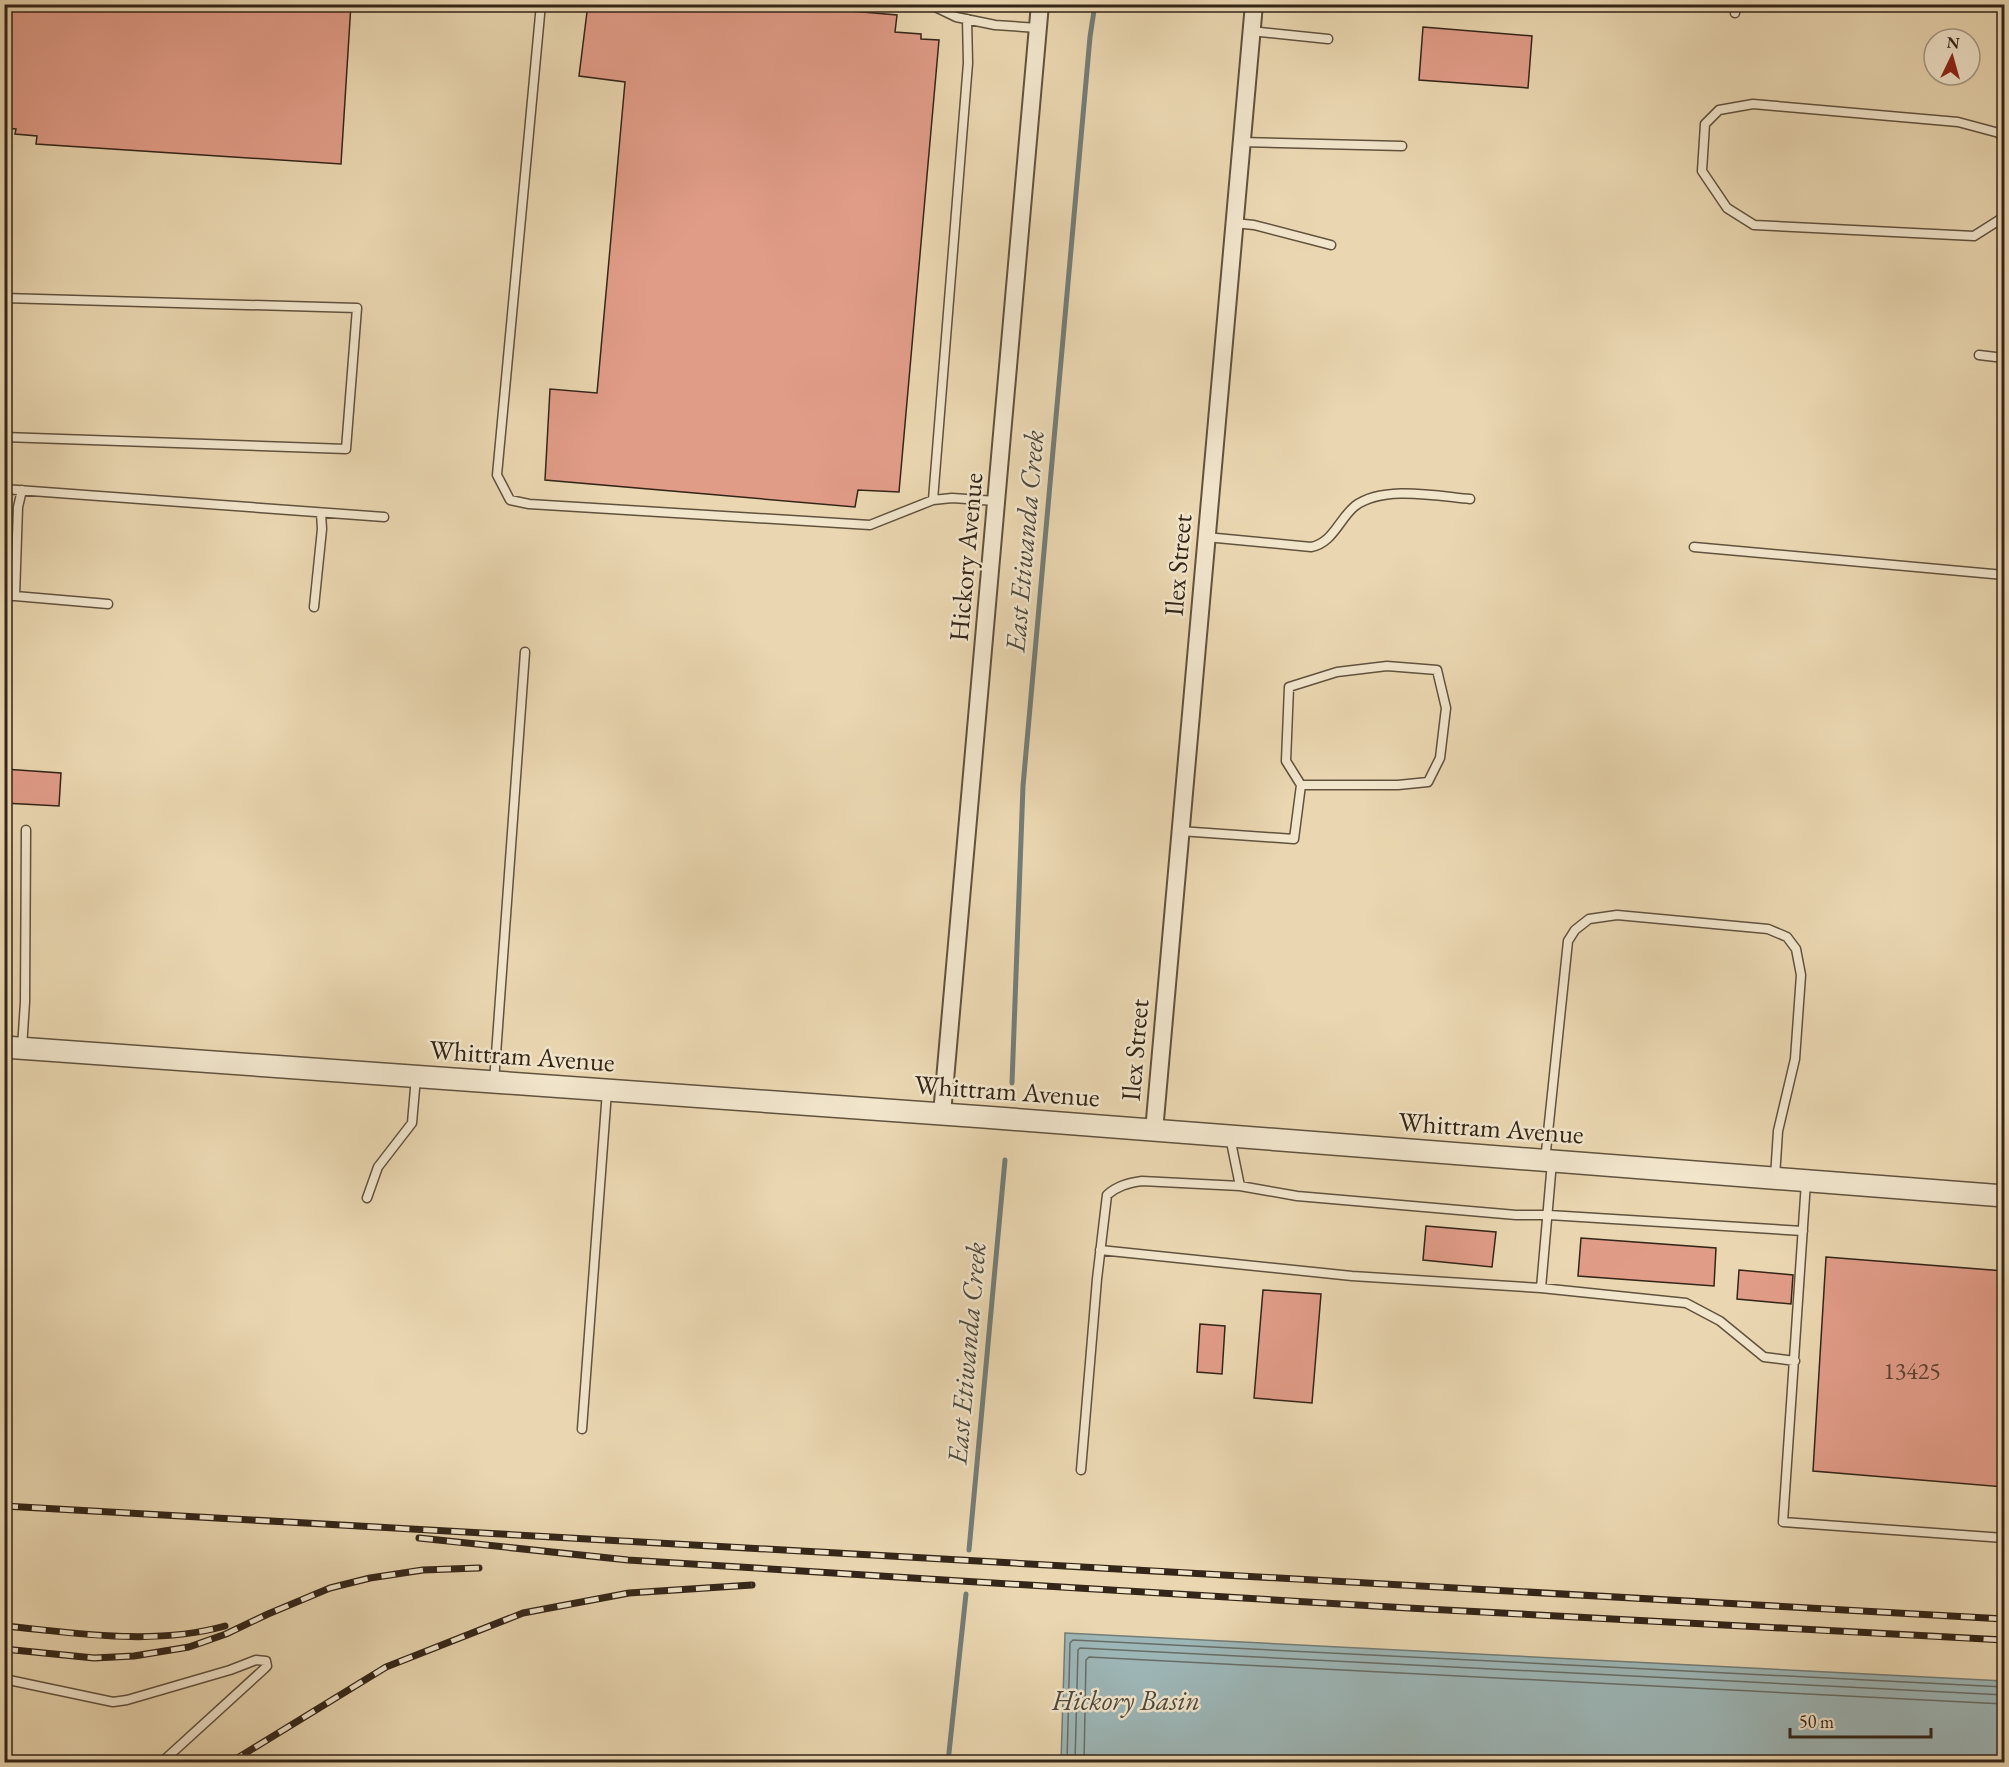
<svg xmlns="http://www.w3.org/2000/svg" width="2009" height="1767" font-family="'EB Garamond',serif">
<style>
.water{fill:#9db7b8;stroke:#737d78;stroke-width:1.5}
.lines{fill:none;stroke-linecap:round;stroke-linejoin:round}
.shore{stroke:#686e68;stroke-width:1.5}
.stream{stroke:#737d78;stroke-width:5}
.building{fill:#e19c88;stroke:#332518;stroke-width:1.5}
.service-casing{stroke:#61523e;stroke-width:11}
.minor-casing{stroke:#61523e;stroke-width:20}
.tertiary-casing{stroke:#61523e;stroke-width:24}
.service{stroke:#f1e5cc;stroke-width:8}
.minor{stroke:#f1e5cc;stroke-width:16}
.tertiary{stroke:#f1e5cc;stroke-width:21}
.rail-casing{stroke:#332518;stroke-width:7}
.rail{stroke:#f1e5cc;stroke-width:4.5;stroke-dasharray:14;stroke-linecap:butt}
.labels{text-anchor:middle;stroke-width:5;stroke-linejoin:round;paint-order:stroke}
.number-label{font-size:24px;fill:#5e4334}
.street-label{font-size:27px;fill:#332518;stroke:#f1e5cc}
.water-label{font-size:28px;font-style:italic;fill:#4e4a40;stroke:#f1e5cc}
</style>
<rect width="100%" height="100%" fill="#ead7b1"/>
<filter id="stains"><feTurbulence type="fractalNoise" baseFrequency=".00333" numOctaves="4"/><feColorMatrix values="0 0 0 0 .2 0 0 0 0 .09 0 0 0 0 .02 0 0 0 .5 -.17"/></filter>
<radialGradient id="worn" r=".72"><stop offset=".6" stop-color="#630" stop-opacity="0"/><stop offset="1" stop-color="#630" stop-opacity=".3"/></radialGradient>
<path class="water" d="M1065,1633L2004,1681V1762H1061Z"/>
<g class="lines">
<path class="shore" d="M1067,1762L1070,1643L1073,1640L2004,1687
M1075,1762L1078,1650L1080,1648L2004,1695
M1084,1762L1086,1660L1089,1657L2004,1704"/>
<path class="stream" d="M1012,1083L1023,786L1090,37L1095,4
M969,1550L1005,1160
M948,1762L966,1594"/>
</g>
<path class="building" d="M4,4H351L341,164L36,144L37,136L15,134L16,129L4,128Z
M588,4H769L897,15L895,32L921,34V39L939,40L899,492L858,490L855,507L545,480L550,389L597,393L625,82L579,76Z
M1423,27L1532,36L1528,88L1419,80Z
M4,769L61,773L59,806L4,803Z
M1426,1226L1496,1232L1492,1267L1423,1260Z
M1581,1238L1716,1248L1714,1286L1578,1276Z
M1826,1257L2004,1271V1487L1813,1471Z
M1739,1270L1793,1275L1791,1304L1737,1299Z
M1263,1290L1321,1294L1312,1403L1254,1398Z
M1200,1324L1225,1326L1222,1374L1197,1372Z"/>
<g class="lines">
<defs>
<path id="service" d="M541,4L497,475L510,500L529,504L870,525L933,500L952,498L996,501
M929,4L956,17L995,25L1038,28
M1735,13L1736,4
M1251,31L1328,39
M2004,140L1999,133L1958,122L1753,104L1719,110L1705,124L1702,171L1727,208L1754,225L1974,236L2004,217
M1241,142L1402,146
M1234,223L1254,225L1331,245
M4,298L357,308L346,449L4,437
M1979,355L2004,358
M4,489L384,517
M22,490L18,507L15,596L108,604
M933,500L968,63L967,19
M1206,537L1311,547C1333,543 1339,519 1355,506C1383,485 1437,496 1470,499
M1694,547L2004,575
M4,596H15
M314,607L322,529L321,513
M1180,831L1294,839L1301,785L1286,761L1289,687L1337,672L1387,666L1437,670L1446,708L1440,758L1428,782L1398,785H1301
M22,1048L25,1002L26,830
M494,1082L525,652
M1230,1137L1240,1186
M1545,1161L1568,941L1575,930L1589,919L1617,915L1768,929L1787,937L1796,949L1801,975L1795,1059L1778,1131L1775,1177
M1806,1182L1783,1522L2004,1538
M367,1198L378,1167L412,1123L416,1077
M1100,1250L1352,1276L1541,1288L1686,1303L1720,1321L1764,1357L1795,1361
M1541,1288L1552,1162
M582,1429L607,1091
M1081,1470L1097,1279L1107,1195C1117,1186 1128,1183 1142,1181L1240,1186L1297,1196L1516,1215H1549L1803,1231
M4,1679L113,1702L127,1700L230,1670L256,1660L266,1661L267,1666L264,1669L162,1762"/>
<path id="minor" d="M942,1114L1040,4
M1154,1131L1254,4"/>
<path id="tertiary" d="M4,1047L984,1117L2004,1196"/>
</defs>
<use href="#service" class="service-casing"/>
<use href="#minor" class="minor-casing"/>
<use href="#tertiary" class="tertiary-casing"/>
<use href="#service" class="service"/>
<use href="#minor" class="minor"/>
<use href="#tertiary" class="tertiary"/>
<defs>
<path id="rail" d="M4,1506L2004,1619
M419,1538L628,1560L928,1579L1408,1608L2004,1640
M4,1626C77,1633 153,1646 225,1626
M4,1649L94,1658L134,1656L189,1647L226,1634L268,1614L330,1588L370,1578L423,1570L479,1568
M231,1762L386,1667L523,1613L629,1593L752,1585"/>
</defs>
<use href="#rail" class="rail-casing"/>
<use href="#rail" class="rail"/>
</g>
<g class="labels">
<g class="number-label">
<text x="1912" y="1379">13425</text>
</g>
<g class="street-label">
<text transform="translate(966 557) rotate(-85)" y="9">Hickory Avenue</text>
<text transform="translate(1178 565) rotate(-85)" y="9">Ilex Street</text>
<text transform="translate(1135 1050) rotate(-85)" y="9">Ilex Street</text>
<text transform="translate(522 1056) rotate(4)" y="9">Whittram Avenue</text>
<text transform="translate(1007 1091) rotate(4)" y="9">Whittram Avenue</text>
<text transform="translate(1491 1128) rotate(4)" y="9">Whittram Avenue</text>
</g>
<g class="water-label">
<text transform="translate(1024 541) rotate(-85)" y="10">East Etiwanda Creek</text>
<text transform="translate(966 1353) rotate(-85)" y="10">East Etiwanda Creek</text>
<text x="1126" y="1710">Hickory Basin</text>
</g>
</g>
<rect width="2009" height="1767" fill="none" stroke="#ead7b1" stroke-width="24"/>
<rect x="6" y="6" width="1997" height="1755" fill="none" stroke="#332518" stroke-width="3"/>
<rect x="12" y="12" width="1985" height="1743" fill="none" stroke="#332518" stroke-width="1.5"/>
<g transform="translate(1952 57) rotate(5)"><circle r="28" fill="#f1e5cc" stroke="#a59884" stroke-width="1.5"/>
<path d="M0-4.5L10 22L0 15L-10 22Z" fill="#8f2418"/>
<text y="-9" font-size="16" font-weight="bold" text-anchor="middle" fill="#332518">N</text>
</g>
<path d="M1790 1728v9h141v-9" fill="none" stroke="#332518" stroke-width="3"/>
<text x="1799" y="1728" font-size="18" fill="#332518" stroke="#f1e5cc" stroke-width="4.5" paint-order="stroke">50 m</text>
<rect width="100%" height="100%" filter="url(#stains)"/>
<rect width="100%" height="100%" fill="url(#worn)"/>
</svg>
